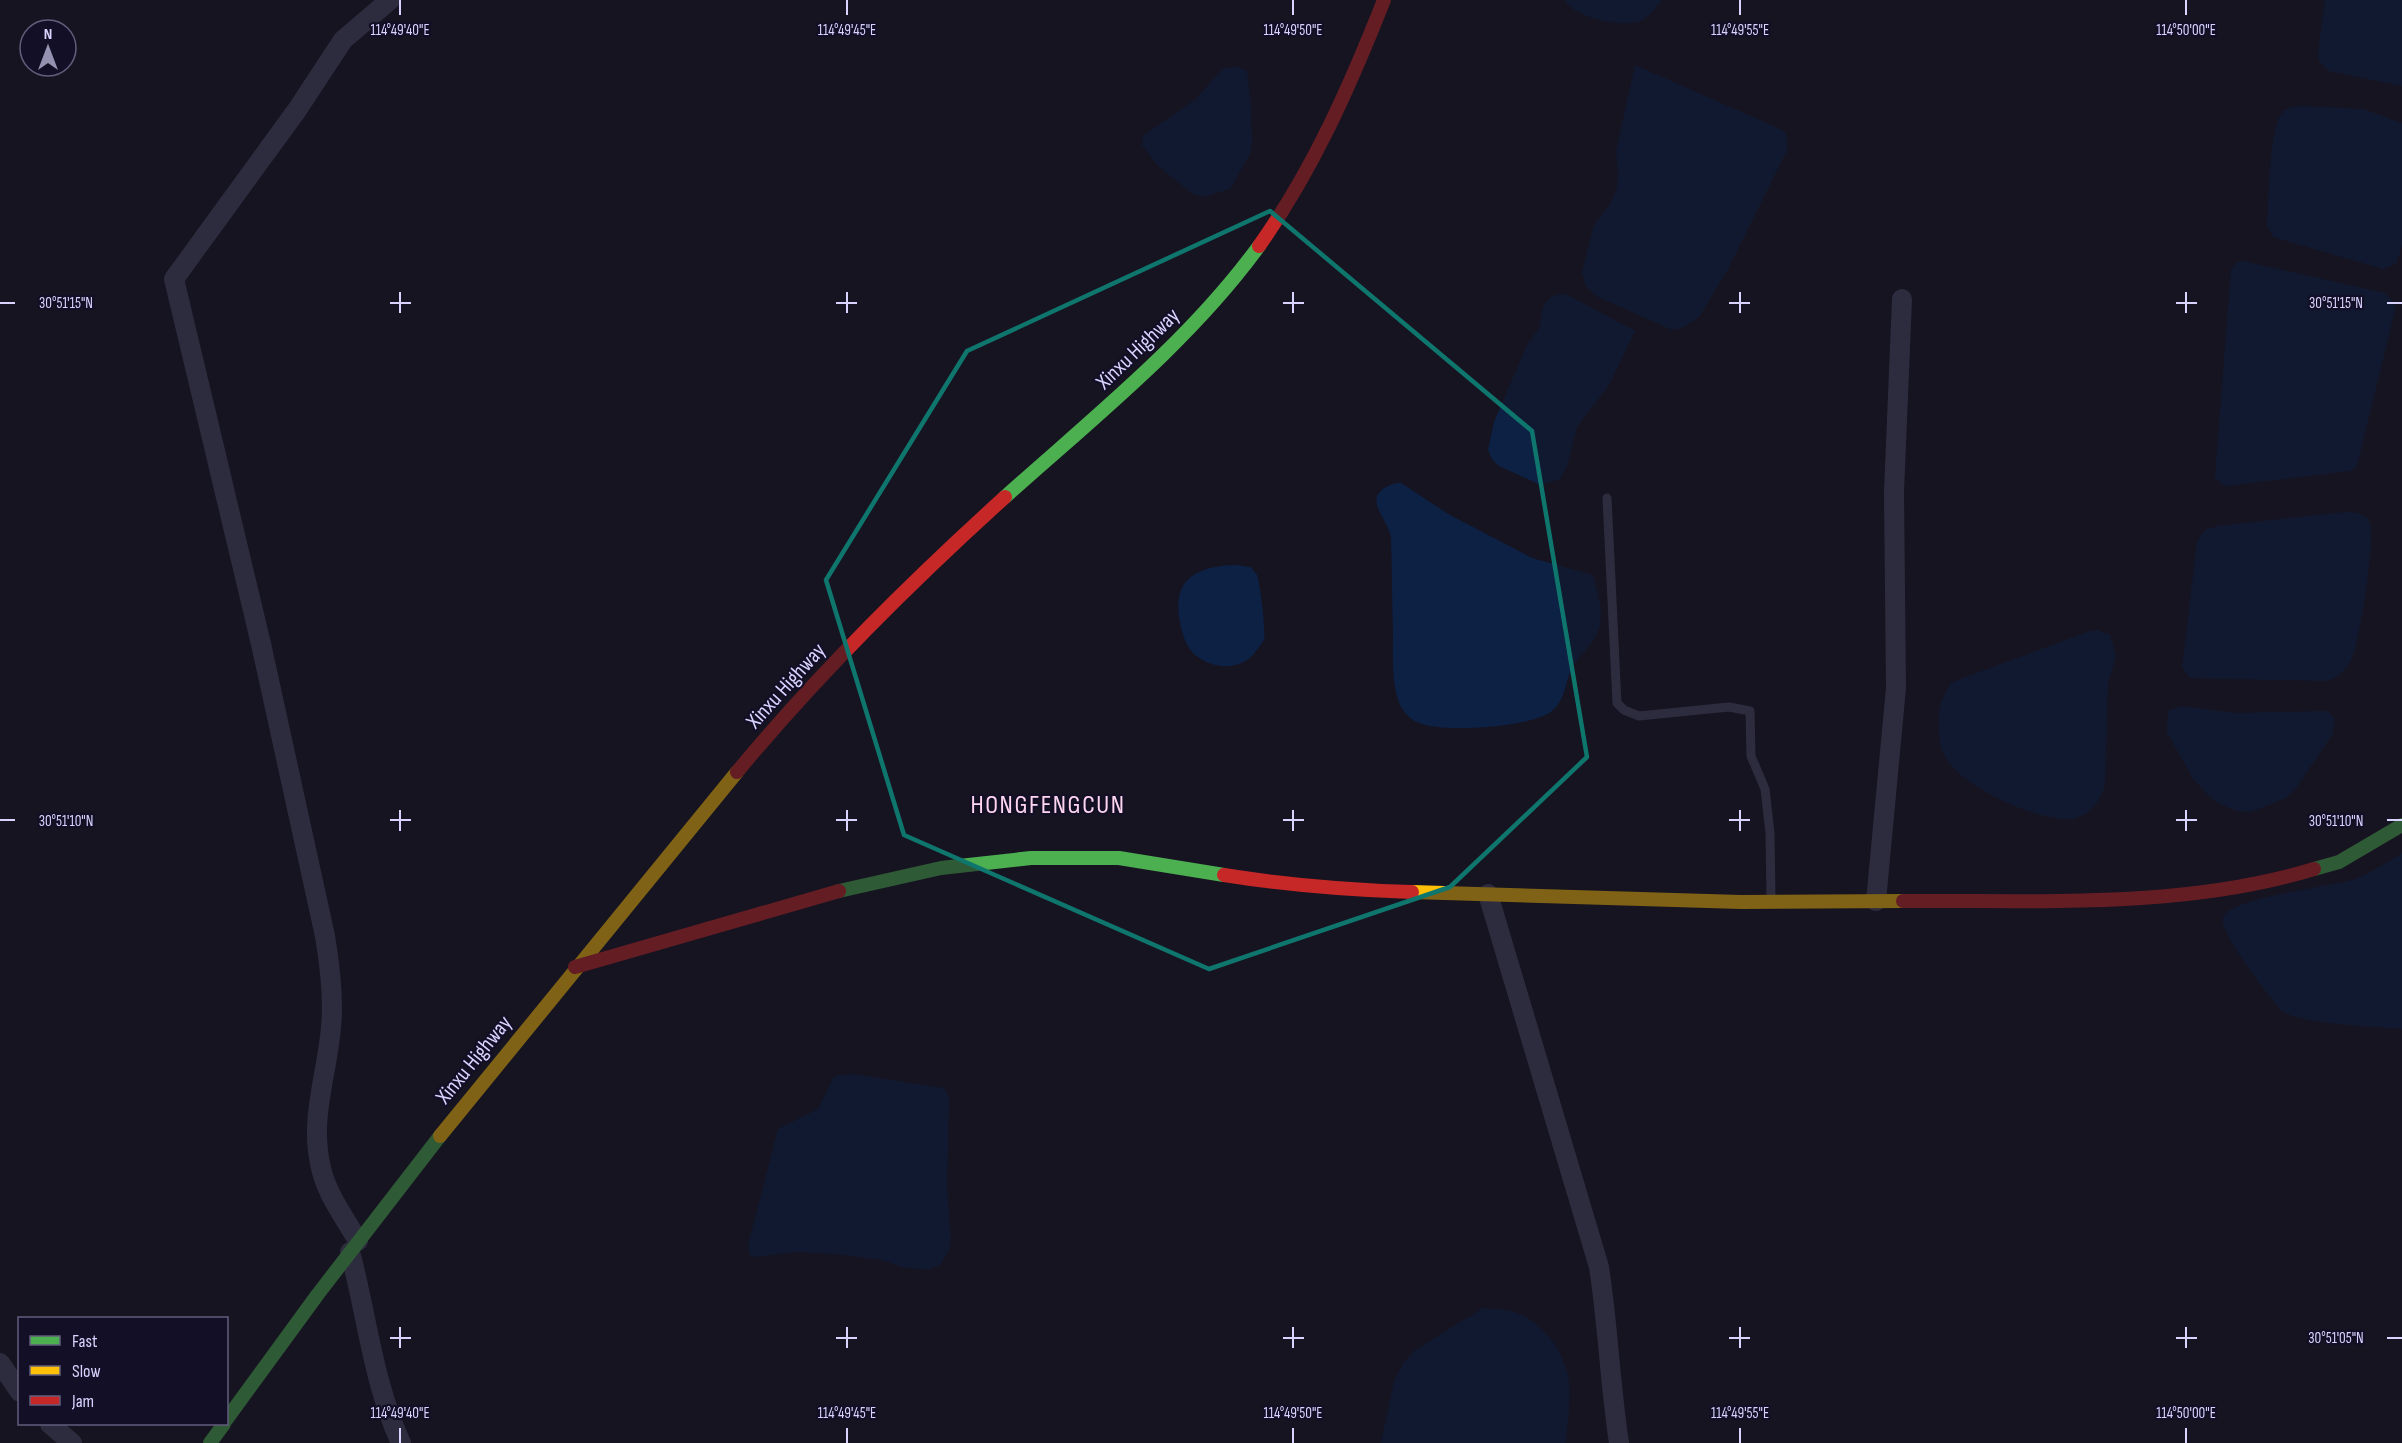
<svg xmlns="http://www.w3.org/2000/svg" width="2402" height="1443" font-family="'Sofia Sans Condensed',sans-serif">
<style>
.water{fill:#0d2144}
.lines{fill:none;stroke-linecap:round;stroke-linejoin:round}
.lane{stroke:#4a4962;stroke-width:9}
.street{stroke:#4a4962;stroke-width:20}
.fast{stroke:#4caf50;stroke-width:14}
.slow{stroke:#ffc107;stroke-width:14}
.jam{stroke:#c62828;stroke-width:14}
.marked{fill:none;stroke:#0f766e;stroke-width:4.5;stroke-linejoin:round}
.ticks{fill:none;stroke:#d9d4ff;stroke-width:2}
.labels{text-anchor:middle;stroke-width:4.5;stroke-linejoin:round;paint-order:stroke}
.street-label{font-size:22px;fill:#d9d4ff;stroke:#130f26}
.quarter-label{font-size:26px;letter-spacing:1.5px;fill:#ffd6f0;stroke:#130f26}
.ticks-label{font-size:15px;text-anchor:middle;fill:#d9d4ff;stroke:#130f26;stroke-width:4.5;stroke-linejoin:round;paint-order:stroke}
</style>
<rect width="100%" height="100%" fill="#161421"/>
<path class="water" d="M1564,0H1662C1655,8 1648,19 1638,22C1619,27 1574,17 1564,0Z
M2325,0H2402V86L2329,71L2319,61L2318,54Z
M1635,65L1782,130L1786,134L1788,148L1728,269L1699,317L1682,328L1672,330L1598,297L1586,287L1582,273L1594,225L1612,201L1617,187L1618,172L1616,151Z
M1238,67L1247,71L1251,106L1252,144L1250,154L1230,189L1202,197L1193,194L1158,166L1142,145L1143,136L1197,98L1223,68Z
M2304,106L2363,109L2402,123V246L2396,264L2383,269L2273,237L2267,225C2269,203 2269,127 2282,113C2288,106 2296,107 2304,106Z
M2243,261L2385,293L2394,303L2395,310L2357,466L2351,471L2226,486L2220,483L2215,477L2231,269L2236,263Z
M1566,294L1635,331L1609,385L1577,427L1567,466L1560,479L1541,485L1499,466L1492,459L1488,450L1494,422L1527,345L1539,328L1543,309L1547,300L1556,295Z
M1396,483H1401L1450,515L1532,558L1593,575C1599,597 1607,621 1593,641C1587,649 1579,657 1573,666C1565,680 1566,700 1552,711C1530,728 1445,733 1419,723C1411,720 1404,713 1400,705C1391,683 1393,656 1393,633C1392,601 1392,569 1391,537C1386,515 1358,495 1396,483Z
M2345,512C2353,512 2365,513 2369,521C2377,535 2359,646 2351,661C2345,671 2337,678 2327,681L2190,678L2182,667L2197,542L2205,530L2218,526Z
M1236,565L1251,567L1257,575C1260,584 1266,631 1264,639C1263,643 1259,647 1256,651C1242,671 1214,670 1195,655C1186,646 1182,634 1180,622C1171,579 1197,566 1236,565Z
M2097,630L2110,635L2116,656L2108,683L2105,784C2101,800 2091,815 2073,819C2064,821 2054,817 2046,816C2016,810 1950,780 1941,748C1939,742 1940,735 1939,730C1937,711 1941,697 1952,682L2090,631Z
M2181,706L2235,713L2326,711L2332,715L2335,721L2332,735L2294,791L2284,799L2251,812L2237,811L2224,806L2212,799L2193,779L2167,732L2168,711Z
M2402,853V1029C2372,1026 2305,1025 2281,1011C2269,995 2220,935 2223,918C2228,897 2336,887 2358,878C2373,871 2388,862 2402,853Z
M852,1074L944,1088L949,1097L947,1189L951,1241L949,1250L941,1264L928,1270L902,1267L882,1260L836,1254L794,1252L754,1257L750,1255L748,1245L778,1129L818,1109L834,1077L838,1075Z
M1483,1308C1496,1309 1508,1309 1520,1314C1546,1326 1566,1354 1569,1383C1571,1402 1567,1424 1566,1443H1381L1394,1381L1404,1362L1414,1351Z"/>
<g class="lines">
<path class="lane" d="M1607,498L1617,703L1624,710L1639,716L1729,707L1750,711L1751,756L1765,789L1770,833L1771,899"/>
<path class="street" d="M1488,894L1599,1267C1608,1325 1610,1384 1619,1443
M1876,901L1896,688L1894,492L1902,299
M358,1241C345,1218 327,1195 321,1168C309,1119 327,1076 331,1027C334,997 330,966 325,936L261,644L174,279L297,110L343,40L390,0
M350,1252C367,1315 373,1383 401,1443
M0,1363L20,1392
M50,1424L72,1443"/>
<path class="fast" d="M1005,497C1093,418 1189,342 1259,246
M2314,869L2339,862L2402,825
M839,891L941,868L1031,858H1119L1224,875
M226,1420L318,1294L440,1136
M210,1443L224,1424"/>
<path class="slow" d="M1412,892L1741,902L1903,901
M440,1136L737,772"/>
<path class="jam" d="M1259,246C1313,170 1350,86 1384,0
M737,772C819,673 910,583 1005,497
M1224,875C1287,885 1349,890 1412,892
M1903,901C2039,900 2182,909 2314,869
M575,967L839,891"/>
</g>
<path d="M0 0H2402V1443H0ZM1270,211L1532,431L1587,757L1450,887L1209,969L904,835L826,580L967,351Z" fill="#161421" fill-opacity=".55" fill-rule="evenodd"/>
<path class="marked" d="M1270,211L1532,431L1587,757L1450,887L1209,969L904,835L826,580L967,351Z"/>
<path class="ticks" d="M400,0V15M847,0V15M1293,0V15M1740,0V15M2186,0V15M400,292V313M847,292V313M1293,292V313M1740,292V313M2186,292V313M0,303H15M390,303H411M836,303H857M1283,303H1304M1729,303H1750M2176,303H2197M2387,303H2402M400,810V831M847,810V831M1293,810V831M1740,810V831M2186,810V831M0,820H15M390,820H411M836,820H857M1283,820H1304M1729,820H1750M2176,820H2197M2387,820H2402M400,1327V1348M847,1327V1348M1293,1327V1348M1740,1327V1348M2186,1327V1348M390,1338H411M836,1338H857M1283,1338H1304M1729,1338H1750M2176,1338H2197M2387,1338H2402M400,1428V1443M847,1428V1443M1293,1428V1443M1740,1428V1443M2186,1428V1443"/>
<g class="labels">
<g class="street-label">
<text transform="translate(1137 348) rotate(-44)" y="8">Xinxu Highway</text>
<text transform="translate(785 685) rotate(-48)" y="8">Xinxu Highway</text>
<text transform="translate(473 1059) rotate(-51)" y="8">Xinxu Highway</text>
</g>
<g class="quarter-label">
<text x="1048" y="813">HONGFENGCUN</text>
</g>
</g>
<g class="ticks-label">
<text x="400" y="35">114°49'40"E</text>
<text x="847" y="35">114°49'45"E</text>
<text x="1293" y="35">114°49'50"E</text>
<text x="1740" y="35">114°49'55"E</text>
<text x="2186" y="35">114°50'00"E</text>
<text x="66" y="308">30°51'15"N</text>
<text x="2336" y="308">30°51'15"N</text>
<text x="66" y="826">30°51'10"N</text>
<text x="2336" y="826">30°51'10"N</text>
<text x="2336" y="1343">30°51'05"N</text>
<text x="400" y="1418">114°49'40"E</text>
<text x="847" y="1418">114°49'45"E</text>
<text x="1293" y="1418">114°49'50"E</text>
<text x="1740" y="1418">114°49'55"E</text>
<text x="2186" y="1418">114°50'00"E</text>
</g>
<rect x="18" y="1317" width="210" height="108" fill="#130f26" stroke="#625e7d" stroke-width="1.5"/>
<rect x="30" y="1336" width="30" height="9" fill="#4caf50" stroke="#625e7d" stroke-width="1.5"/>
<text x="72" y="1347" font-size="18" fill="#d9d4ff">Fast</text>
<rect x="30" y="1366" width="30" height="9" fill="#ffc107" stroke="#625e7d" stroke-width="1.5"/>
<text x="72" y="1377" font-size="18" fill="#d9d4ff">Slow</text>
<rect x="30" y="1396" width="30" height="9" fill="#c62828" stroke="#625e7d" stroke-width="1.5"/>
<text x="72" y="1407" font-size="18" fill="#d9d4ff">Jam</text>
<g transform="translate(48 48)"><circle r="28" fill="#130f26" stroke="#625e7d" stroke-width="1.5"/>
<path d="M0-4.5L10 22L0 15L-10 22Z" fill="#9591b1"/>
<text y="-9" font-size="16" font-weight="bold" text-anchor="middle" fill="#d9d4ff">N</text>
</g>
</svg>
